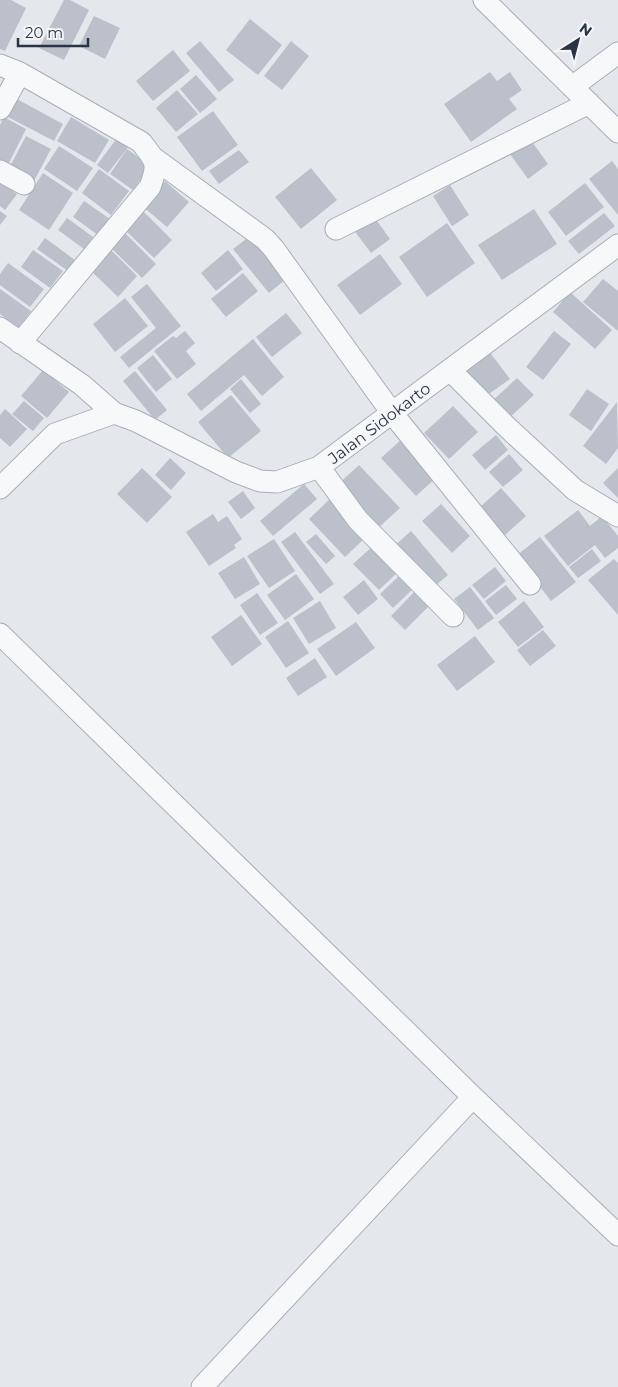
<svg xmlns="http://www.w3.org/2000/svg" width="618" height="1387" font-family="Montserrat,sans-serif">
<style>
.building{fill:#bbc0ca}
.lines{fill:none;stroke-linecap:round;stroke-linejoin:round}
.street-casing{stroke:#a9aeb7;stroke-width:23}
.street{stroke:#f7f8fa;stroke-width:21}
.labels{text-anchor:middle;stroke-width:4;stroke-linejoin:round;paint-order:stroke}
.street-label{font-size:16px;fill:#2b3445;stroke:#f4f6f9}
</style>
<rect width="100%" height="100%" fill="#e4e7ec"/>
<path class="building" d="M0,0H11L26,8L5,51L0,49Z
M64,0H70L89,10L64,60L39,48Z
M94,16L120,28L105,59L79,46Z
M250,19L282,45L258,75L226,50Z
M200,41L234,80L219,92L186,53Z
M291,41L309,56L282,90L264,76Z
M173,50L190,71L153,101L136,81Z
M490,72L497,81L510,72L522,90L509,99L517,109L471,142L444,104Z
M196,75L217,99L200,113L180,89Z
M177,90L198,114L176,132L156,108Z
M15,98L63,124L54,141L6,116Z
M213,111L238,145L202,171L177,137Z
M4,117L26,129L7,167L0,164V125Z
M71,117L109,140L95,163L57,141Z
M26,136L51,149L34,181L9,168Z
M117,138L129,146L108,173L97,165Z
M530,139L548,164L528,179L510,154Z
M59,146L93,168L77,191L44,169Z
M127,149L151,166L133,190L110,174Z
M239,150L249,162L219,184L209,171Z
M612,161L618,169V215L589,179Z
M311,168L337,200L301,229L275,197Z
M99,169L129,191L111,215L82,193Z
M43,173L73,193L49,230L19,210Z
M0,181L17,194L5,210L0,206Z
M165,181L189,202L167,227L142,206Z
M585,183L604,207L566,236L548,212Z
M450,185L469,215L452,226L433,196Z
M84,201L110,219L98,235L73,217Z
M140,208L172,240L154,258L122,227Z
M534,209L557,244L502,280L478,245Z
M0,211L7,216L0,225Z
M604,213L615,226L579,254L568,241Z
M372,214L390,239L371,253L353,229Z
M67,218L93,237L84,249L58,230Z
M447,223L475,263L427,297L399,257Z
M123,231L156,264L142,278L109,246Z
M250,236L285,280L269,293L233,249Z
M45,238L75,260L68,271L37,249Z
M107,246L137,276L118,297L87,267Z
M33,250L63,271L50,288L21,267Z
M228,250L243,269L216,291L201,273Z
M380,254L402,284L360,315L337,285Z
M8,263L44,289L30,307L0,285V274Z
M243,273L258,291L226,317L211,299Z
M603,279L618,291V331L583,302Z
M147,284L181,326L129,368L120,357L156,328L131,297Z
M0,289L31,311L19,327L0,314Z
M570,292L612,330L595,349L553,312Z
M125,298L148,326L115,352L93,324Z
M286,313L302,333L272,357L256,337Z
M185,331L195,343L186,351L196,364L177,379L154,351L173,336L176,338Z
M554,331L571,344L543,380L526,367Z
M253,339L284,377L262,396L244,375L201,411L187,394Z
M488,350L510,379L486,396L464,368Z
M153,355L172,379L156,392L137,368Z
M43,370L69,392L47,418L21,396Z
M135,371L167,410L155,420L123,381Z
M517,378L534,395L507,420L490,403Z
M241,379L261,404L250,413L230,389Z
M587,389L609,404L591,431L569,415Z
M231,395L261,431L228,458L198,422Z
M24,401L44,418L33,431L12,414Z
M617,402L618,448L606,464L583,446Z
M453,406L478,432L449,459L424,433Z
M5,409L27,429L10,447L0,438V415Z
M496,435L508,450L485,470L472,455Z
M402,439L437,477L416,496L381,458Z
M509,454L523,470L503,487L489,472Z
M170,458L186,473L171,490L155,475Z
M359,465L400,508L376,530L335,487Z
M142,468L172,497L147,523L117,494Z
M618,468V498L603,483Z
M304,484L317,499L273,536L260,521Z
M501,488L526,516L504,536L479,508Z
M243,491L255,508L241,519L228,502Z
M331,498L367,536L345,557L309,519Z
M441,504L470,536L452,553L422,521Z
M578,510L590,526L602,516L618,536V548L605,558L595,545L568,566L544,536Z
M213,514L218,522L227,516L242,539L234,545L236,548L209,566L186,532Z
M411,531L448,575L430,590L393,547Z
M295,532L334,584L320,594L281,542Z
M316,534L335,556L326,564L306,542Z
M540,537L576,582L551,601L516,556Z
M274,539L295,571L269,588L247,556Z
M374,545L399,571L379,590L353,564Z
M592,549L601,561L578,578L569,567Z
M244,557L260,584L235,599L218,573Z
M614,559L618,563V615L588,580Z
M495,567L506,581L484,599L472,585Z
M402,573L415,587L393,608L380,594Z
M296,574L314,599L285,620L267,595Z
M364,580L378,599L358,615L343,597Z
M506,585L517,599L496,615L485,601Z
M419,587L434,601L405,630L391,616Z
M470,587L494,618L478,630L454,599Z
M257,593L278,623L260,635L240,605Z
M320,601L336,628L309,644L293,618Z
M524,601L544,627L518,647L498,622Z
M241,615L262,644L232,666L211,637Z
M288,621L309,653L286,668L265,637Z
M356,622L375,648L336,676L317,649Z
M543,630L556,646L530,666L517,650Z
M475,636L495,662L457,691L437,665Z
M315,658L327,677L298,696L286,678Z"/>
<g class="lines">
<defs>
<path id="street" d="M484,0L618,132
M0,65L20,73L141,142C156,161 159,163 150,187L20,343
M572,87L618,53
M0,109L20,73
M155,159L265,239L274,249L392,413L530,584
M0,171L24,184
M336,229L589,103
M0,328L82,385L114,413L136,421L236,472L260,481L277,482L319,467L618,245
M450,370L508,428L575,490L618,516
M319,467L358,520L453,616
M0,488L55,434L114,413
M0,634L473,1097L618,1235
M202,1387L473,1097"/>
</defs>
<use href="#street" class="street-casing"/>
<use href="#street" class="street"/>
</g>
<g class="labels">
<g class="street-label">
<text transform="translate(379 423) rotate(-37)" y="6">Jalan Sidokarto</text>
</g>
</g>
<g transform="translate(578 40) rotate(36)" stroke="#f4f6f9" stroke-width="4" paint-order="stroke">
<path d="M0-4L9 19L0 12L-9 19Z" fill="#2b3445"/>
<text y="-8" font-size="14" font-weight="bold" text-anchor="middle" fill="#2b3445">N</text>
</g>
<path d="M18 38v8h70v-8" fill="none" stroke="#2b3445" stroke-width="2.5"/>
<text x="25" y="38" font-size="15" fill="#2b3445" stroke="#f4f6f9" stroke-width="4" paint-order="stroke">20 m</text>
</svg>
